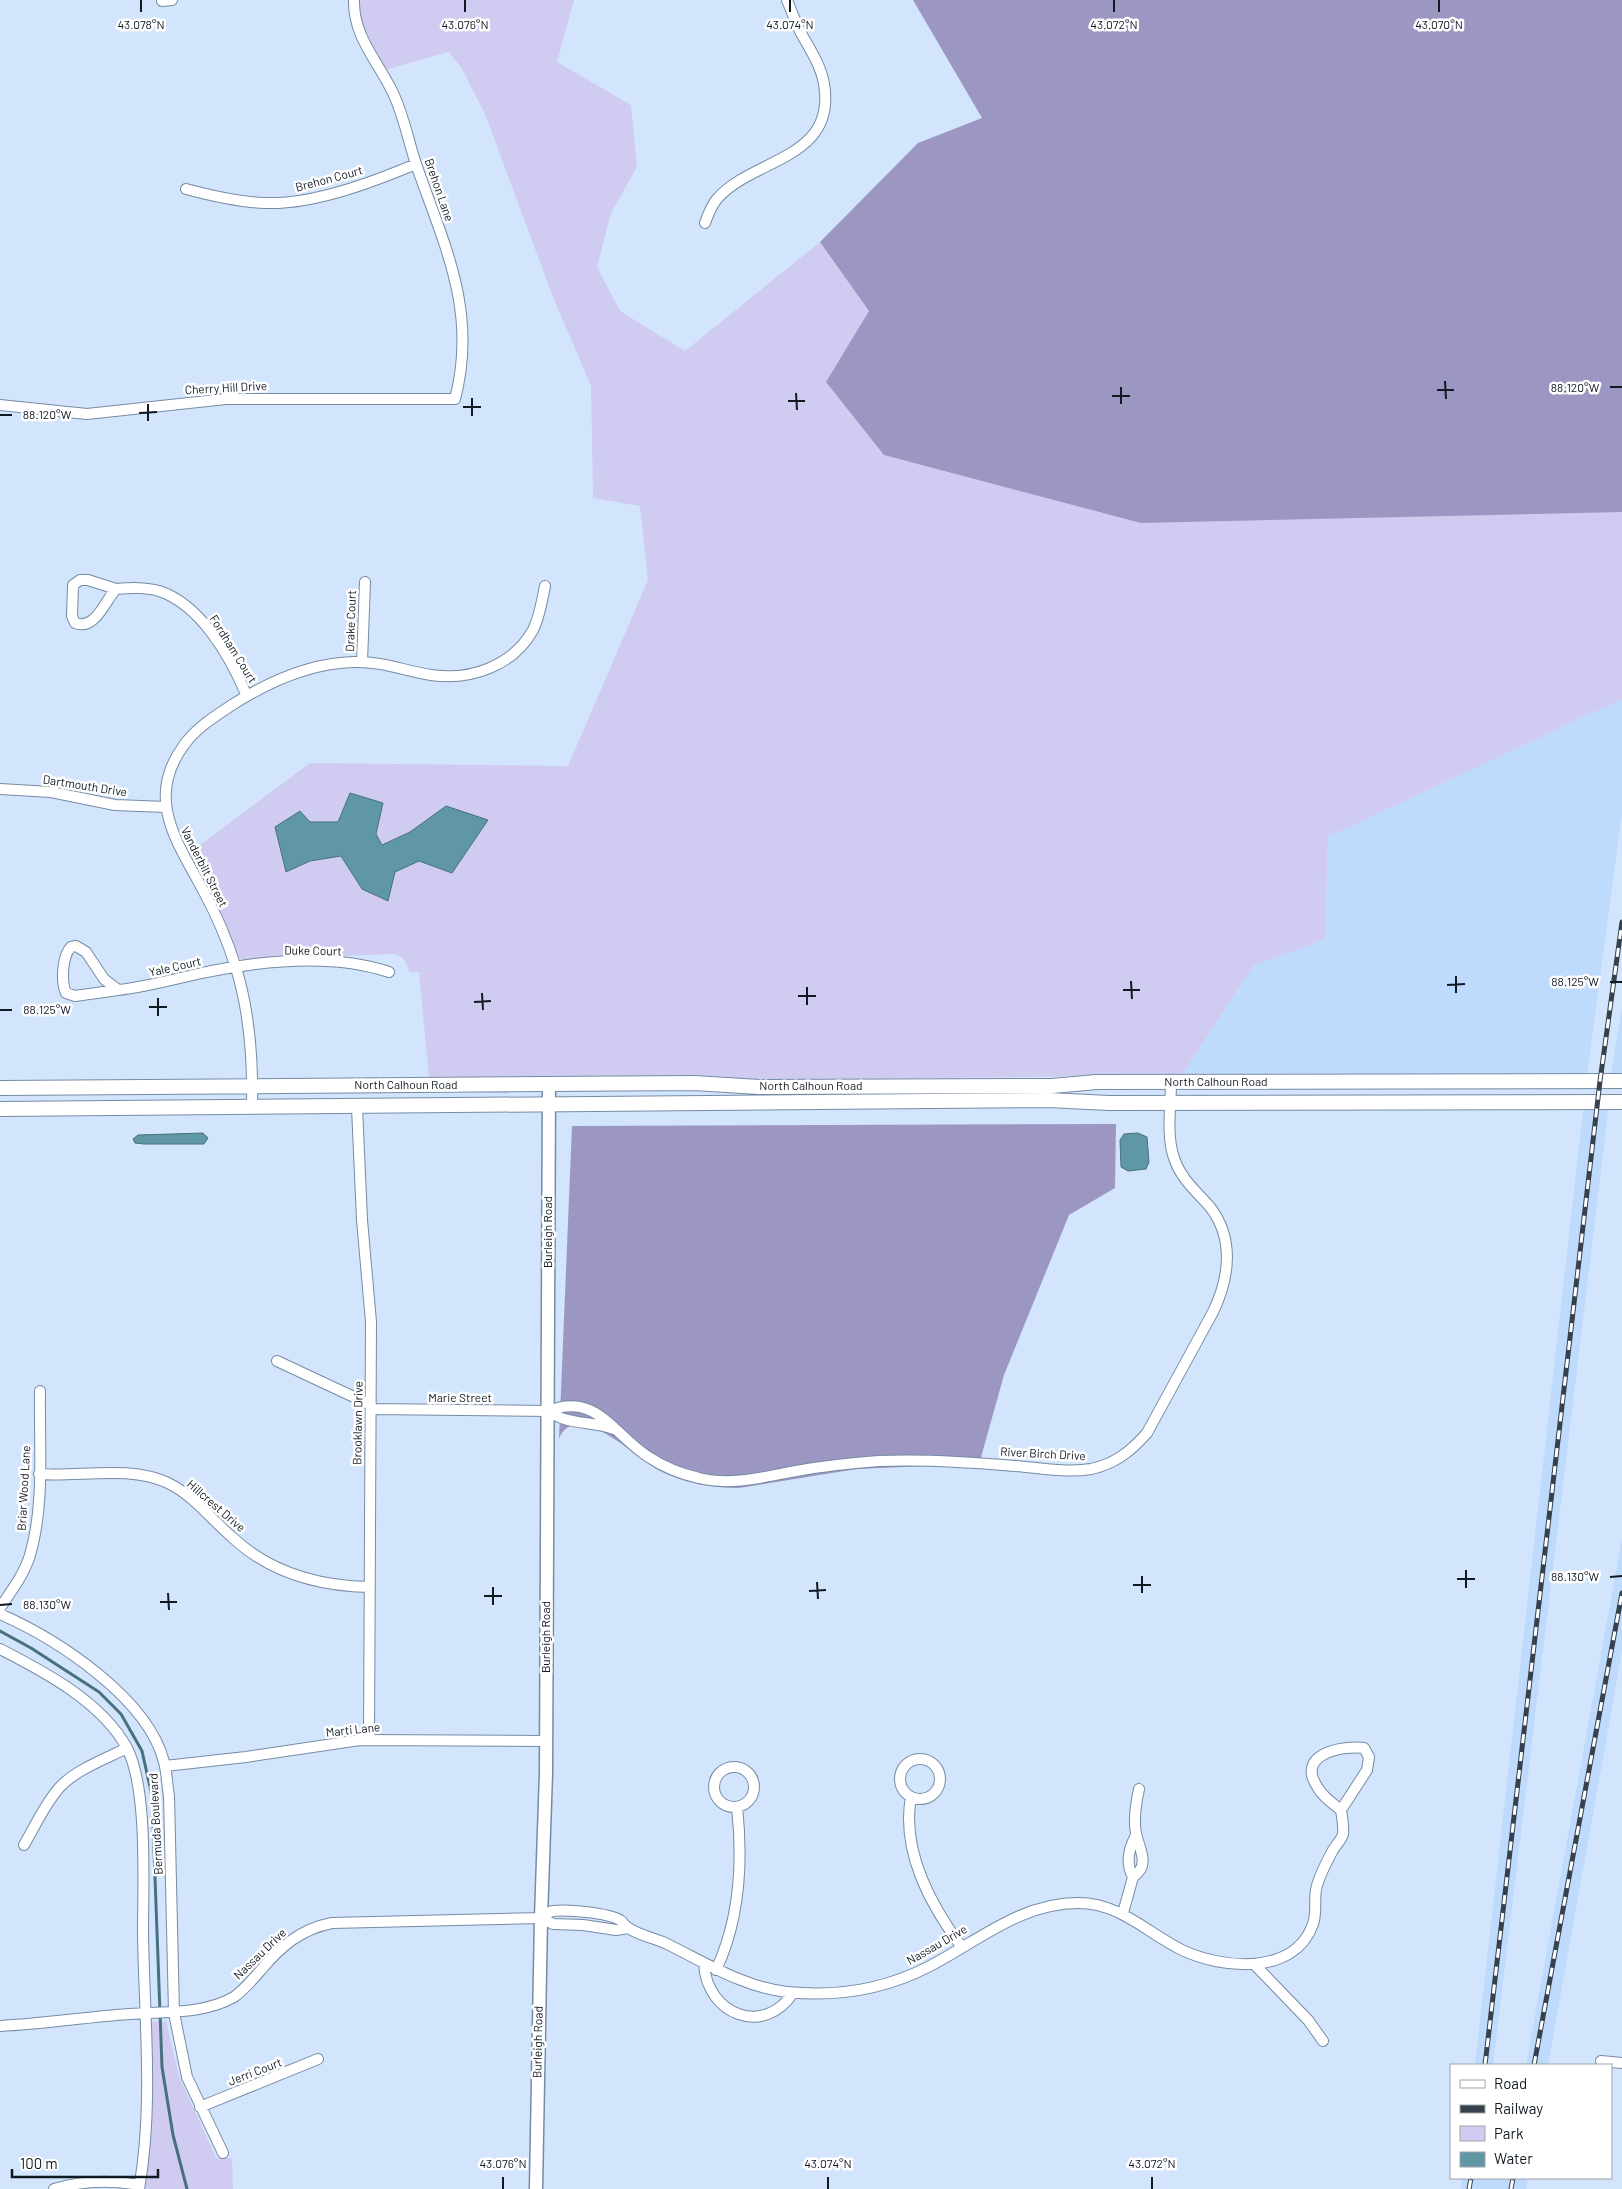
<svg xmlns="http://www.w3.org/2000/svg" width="1622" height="2189" font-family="Barlow,sans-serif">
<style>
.built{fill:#bedafc}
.green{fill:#d0ccf1}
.forest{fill:#9c97c2}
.water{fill:#5f97a5;stroke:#48717e}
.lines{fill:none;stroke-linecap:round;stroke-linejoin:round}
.stream{stroke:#48717e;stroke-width:3}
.minor-casing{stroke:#768ba5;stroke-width:12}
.tertiary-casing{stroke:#768ba5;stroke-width:15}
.secondary-casing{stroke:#768ba5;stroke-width:16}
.minor{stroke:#fff;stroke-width:10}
.tertiary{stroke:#fff;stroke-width:12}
.secondary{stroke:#fff;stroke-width:14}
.rail-casing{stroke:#36414d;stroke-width:5}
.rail{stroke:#fff;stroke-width:3;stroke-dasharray:9;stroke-linecap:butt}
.ticks{fill:none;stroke:#111923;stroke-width:2}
.labels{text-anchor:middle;stroke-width:5;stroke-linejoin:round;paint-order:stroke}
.street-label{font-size:12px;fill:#111923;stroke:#fff}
.ticks-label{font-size:12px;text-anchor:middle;fill:#111923;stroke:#fff;stroke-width:5;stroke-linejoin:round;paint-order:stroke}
</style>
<rect width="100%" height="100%" fill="#d2e5fc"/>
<path class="built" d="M1622,699V813L1587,1075H1182L1253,966L1325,939L1328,837Z
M1622,1007V1074H1611Z
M1584,1102L1609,1104L1493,2065H1475Z
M1622,1539V1652L1548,2065H1526Z
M1462,2178H1528L1526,2189H1461Z"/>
<path class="green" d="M357,0H574L557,62L631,105L637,167L611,213L597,267L620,311L685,351L820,242L869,311L827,382L1622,511V699L1328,837L1325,939L1253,966L1182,1075L759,1080L698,1077L429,1078L419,972H409C408,964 403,955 394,954L243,960L236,955L188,854L310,763L568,766L648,580L640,506L593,498L591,386L553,297L485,114L462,69L449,52L385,70L363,30Z
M166,2021L179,2076L216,2158H232L233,2189H143L148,2022Z"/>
<path class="forest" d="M913,0H1622V512L1141,523L884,455L826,382L869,311L820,242L918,143L982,118Z
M1116,1124L1115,1188L1069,1215L1004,1375L978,1468L926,1466L857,1469L739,1488C711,1488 683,1483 658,1470C637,1459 576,1397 559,1439L572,1126Z"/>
<path class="water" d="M350,793L383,803L376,834L382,845L410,832L446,806L488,820L452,873L419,861L395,872L388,901L362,889L341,856L310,861L286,872L275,827L300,811L310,822H338Z
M203,1133L208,1138L204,1144H144L135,1143L133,1139L138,1135Z
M1138,1133L1147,1137L1149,1162L1146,1169L1128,1171L1121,1167L1120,1140L1124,1134Z"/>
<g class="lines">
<path class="stream" d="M0,1631L31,1648L99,1692L121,1714L142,1751L152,1796L162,2067L173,2135L187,2189"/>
<defs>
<path id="minor" d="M162,1L172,0
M186,189C212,196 238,202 265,203C313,205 373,182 416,164
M705,223C708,215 711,206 717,199C752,158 837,160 824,84C821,66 811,51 802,35C796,24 792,12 787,0
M0,405L87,414L226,399H455C478,311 444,245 416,164C408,140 404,116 393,93C378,61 353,37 354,0
M80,580H88L116,589C105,601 95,631 75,623L72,616L73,585Z
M116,589C130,588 145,587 159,591C200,604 230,656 246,694
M362,662L365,582
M0,789L51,792L115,805L166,807
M76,946L86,952L104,979L118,990L75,996L66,993C61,982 62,956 71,947Z
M118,990C145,987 171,980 197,974C257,961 330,952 389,972
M252,1107C253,1061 250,1013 236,968C228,942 217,916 204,892C178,843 144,799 184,745C196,728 214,717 232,705C268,682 309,663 354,662C381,661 405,671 431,675C470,681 513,666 533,630C540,616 542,600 545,586
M357,1107L362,1220L371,1322L369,1739
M277,1361L371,1405
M371,1409L548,1411C596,1392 612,1433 647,1456C662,1466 681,1474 699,1478C731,1486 764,1477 796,1471C823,1466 852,1463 879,1461C925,1459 970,1462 1015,1466C1040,1468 1067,1473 1091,1469C1115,1464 1131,1451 1147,1433L1213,1312C1229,1279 1235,1239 1210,1207C1196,1191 1181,1179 1174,1158C1166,1135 1171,1106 1171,1082
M548,1411C567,1425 592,1421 614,1429
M39,1474C80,1477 129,1465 168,1483C193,1495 211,1519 232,1537C269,1572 318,1586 369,1587
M0,1608C11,1591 24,1575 30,1555C45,1504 39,1445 40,1391
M0,1614C57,1639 148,1698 164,1762C167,1773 167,1785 169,1796L174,2013L187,2077L223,2153
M0,1649C45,1672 102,1702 127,1748C148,1789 143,1884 143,1932C144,2017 154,2104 139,2189
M900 1779a20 20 0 1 1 40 0a20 20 0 1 1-40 0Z
M165,1766L246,1757L360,1740L546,1741
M714 1787a20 20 0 1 1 40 0a20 20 0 1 1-40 0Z
M911,1797C901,1851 930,1904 961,1946
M24,1845C35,1826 45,1804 59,1788C75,1770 105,1759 127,1748
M1133,1877C1151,1865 1139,1849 1136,1833C1133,1819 1136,1803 1139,1789
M1123,1913L1133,1877C1125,1863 1129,1848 1136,1835
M541,1918C545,1915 548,1912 553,1911C567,1909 608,1913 620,1920C623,1922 624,1925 627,1927C637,1935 655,1938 667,1944C706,1963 743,1987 787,1992C836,1997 885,1989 928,1967C977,1942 1020,1903 1078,1903C1120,1903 1146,1932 1182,1950C1222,1969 1295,1976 1313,1924C1317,1913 1314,1901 1316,1890C1318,1878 1327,1861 1333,1850C1336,1845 1342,1839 1343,1834C1344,1827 1342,1817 1341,1810C1333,1804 1323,1797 1318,1788C1295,1755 1340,1745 1364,1748L1369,1757L1367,1770L1341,1810
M704,1964C707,2015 764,2037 793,1993
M1254,1964L1308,2020L1323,2041
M716,1970C740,1919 743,1862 737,1807
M0,2026C43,2024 86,2017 129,2014C165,2011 202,2015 234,1997C244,1990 253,1979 261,1970C281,1946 301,1929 332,1923L541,1918L553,1924L583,1925L616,1930L628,1928
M1601,2061L1622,2063
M200,2107L318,2059
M54,2189C81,2181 112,2180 139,2185"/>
<path id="tertiary" d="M536,2189L541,1918L546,1773L549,1084"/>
<path id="secondary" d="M0,1088L694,1083L759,1087L1052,1086L1096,1082L1622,1081
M0,1109L1048,1100L1109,1103L1622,1102"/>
</defs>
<use href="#minor" class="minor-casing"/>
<use href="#tertiary" class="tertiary-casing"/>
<use href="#secondary" class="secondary-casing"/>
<use href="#minor" class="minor"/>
<use href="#tertiary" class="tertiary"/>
<use href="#secondary" class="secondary"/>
<defs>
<path id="rail" d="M1485,2065L1600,1081L1622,922
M1534,2065L1622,1593
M1469,2189L1471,2178
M1511,2189L1513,2178"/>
</defs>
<use href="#rail" class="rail-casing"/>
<use href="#rail" class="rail"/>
</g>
<path class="ticks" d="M141,0V12M465,0V12M790,0V12M1114,0V12M1439,0V12M1445,381L1446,399M1121,387V404M1610,387H1622M1437,390H1454M796,393L797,410M1112,396H1130M472,398V416M788,401H805M148,404V421M463,407H481M139,413L157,412M0,415H12M1456,976V993M1131,981L1132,999M1610,982H1622M1447,985L1465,984M807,987V1005M1123,990H1140M482,993L483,1010M798,996H816M158,998V1016M474,1002L491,1001M149,1007H167M0,1010H12M1466,1570V1588M1142,1576V1593M1610,1577L1622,1576M1457,1579H1475M817,1582L818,1599M1133,1585H1151M493,1587V1605M809,1591L826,1590M168,1593L169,1610M484,1596H502M160,1602H177M0,1605L12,1604M503,2177V2189M828,2177V2189M1152,2177V2189"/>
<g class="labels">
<g class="street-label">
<text transform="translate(329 179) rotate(-15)" y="4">Brehon Court</text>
<text transform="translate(439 190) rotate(71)" y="4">Brehon Lane</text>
<text transform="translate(226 388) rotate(-3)" y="4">Cherry Hill Drive</text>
<text transform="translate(351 621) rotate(-88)" y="4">Drake Court</text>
<text transform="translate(233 649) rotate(58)" y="4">Fordham Court</text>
<text transform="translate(85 786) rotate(9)" y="4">Dartmouth Drive</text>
<text transform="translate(204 867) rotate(63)" y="4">Vanderbilt Street</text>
<text transform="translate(313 951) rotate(1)" y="4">Duke Court</text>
<text transform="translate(175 967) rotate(-13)" y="4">Yale Court</text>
<text x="1216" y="1086">North Calhoun Road</text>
<text x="406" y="1089">North Calhoun Road</text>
<text x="811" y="1090">North Calhoun Road</text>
<text transform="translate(548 1232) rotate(-90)" y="4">Burleigh Road</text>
<text x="460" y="1402">Marie Street</text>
<text transform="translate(358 1423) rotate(-89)" y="4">Brooklawn Drive</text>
<text transform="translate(1043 1454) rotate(3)" y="4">River Birch Drive</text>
<text transform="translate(24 1488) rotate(-87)" y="4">Briar Wood Lane</text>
<text transform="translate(216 1506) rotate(41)" y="4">Hillcrest Drive</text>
<text transform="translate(546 1637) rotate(-90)" y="4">Burleigh Road</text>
<text transform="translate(353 1730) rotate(-6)" y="4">Marti Lane</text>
<text transform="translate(156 1824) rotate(-93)" y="4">Bermuda Boulevard</text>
<text transform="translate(937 1945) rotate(-30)" y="4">Nassau Drive</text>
<text transform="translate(260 1954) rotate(-44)" y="4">Nassau Drive</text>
<text transform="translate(538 2042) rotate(-89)" y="4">Burleigh Road</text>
<text transform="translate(255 2072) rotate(-21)" y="4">Jerri Court</text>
</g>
</g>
<g class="ticks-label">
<text x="141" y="29">43.078°N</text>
<text x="465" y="29">43.076°N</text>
<text x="790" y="29">43.074°N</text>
<text x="1114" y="29">43.072°N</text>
<text x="1439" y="29">43.070°N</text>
<text x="1575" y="392">88.120°W</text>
<text x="47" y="419">88.120°W</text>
<text x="1575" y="986">88.125°W</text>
<text x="47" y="1014">88.125°W</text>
<text x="1575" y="1581">88.130°W</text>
<text x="47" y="1609">88.130°W</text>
<text x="503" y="2168">43.076°N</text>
<text x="828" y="2168">43.074°N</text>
<text x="1152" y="2168">43.072°N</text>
</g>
<rect x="1450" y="2064" width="162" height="115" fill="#ffffff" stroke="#a0a3a7"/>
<rect x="1460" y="2080" width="25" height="8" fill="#ffffff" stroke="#a0a3a7"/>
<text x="1494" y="2089" font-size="15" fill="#111923">Road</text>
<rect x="1460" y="2105" width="25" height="8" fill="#36414d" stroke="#a0a3a7"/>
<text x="1494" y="2114" font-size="15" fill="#111923">Railway</text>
<rect x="1460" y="2126" width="25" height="15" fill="#d0ccf1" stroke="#a0a3a7"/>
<text x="1494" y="2139" font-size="15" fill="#111923">Park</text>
<rect x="1460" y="2152" width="25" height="15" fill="#5f97a5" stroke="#a0a3a7"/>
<text x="1494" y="2164" font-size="15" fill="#111923">Water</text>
<path d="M12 2169v8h146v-8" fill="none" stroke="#111923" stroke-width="2.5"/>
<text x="20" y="2169" font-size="15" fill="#111923" stroke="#ffffff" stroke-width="4" paint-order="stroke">100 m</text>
</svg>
